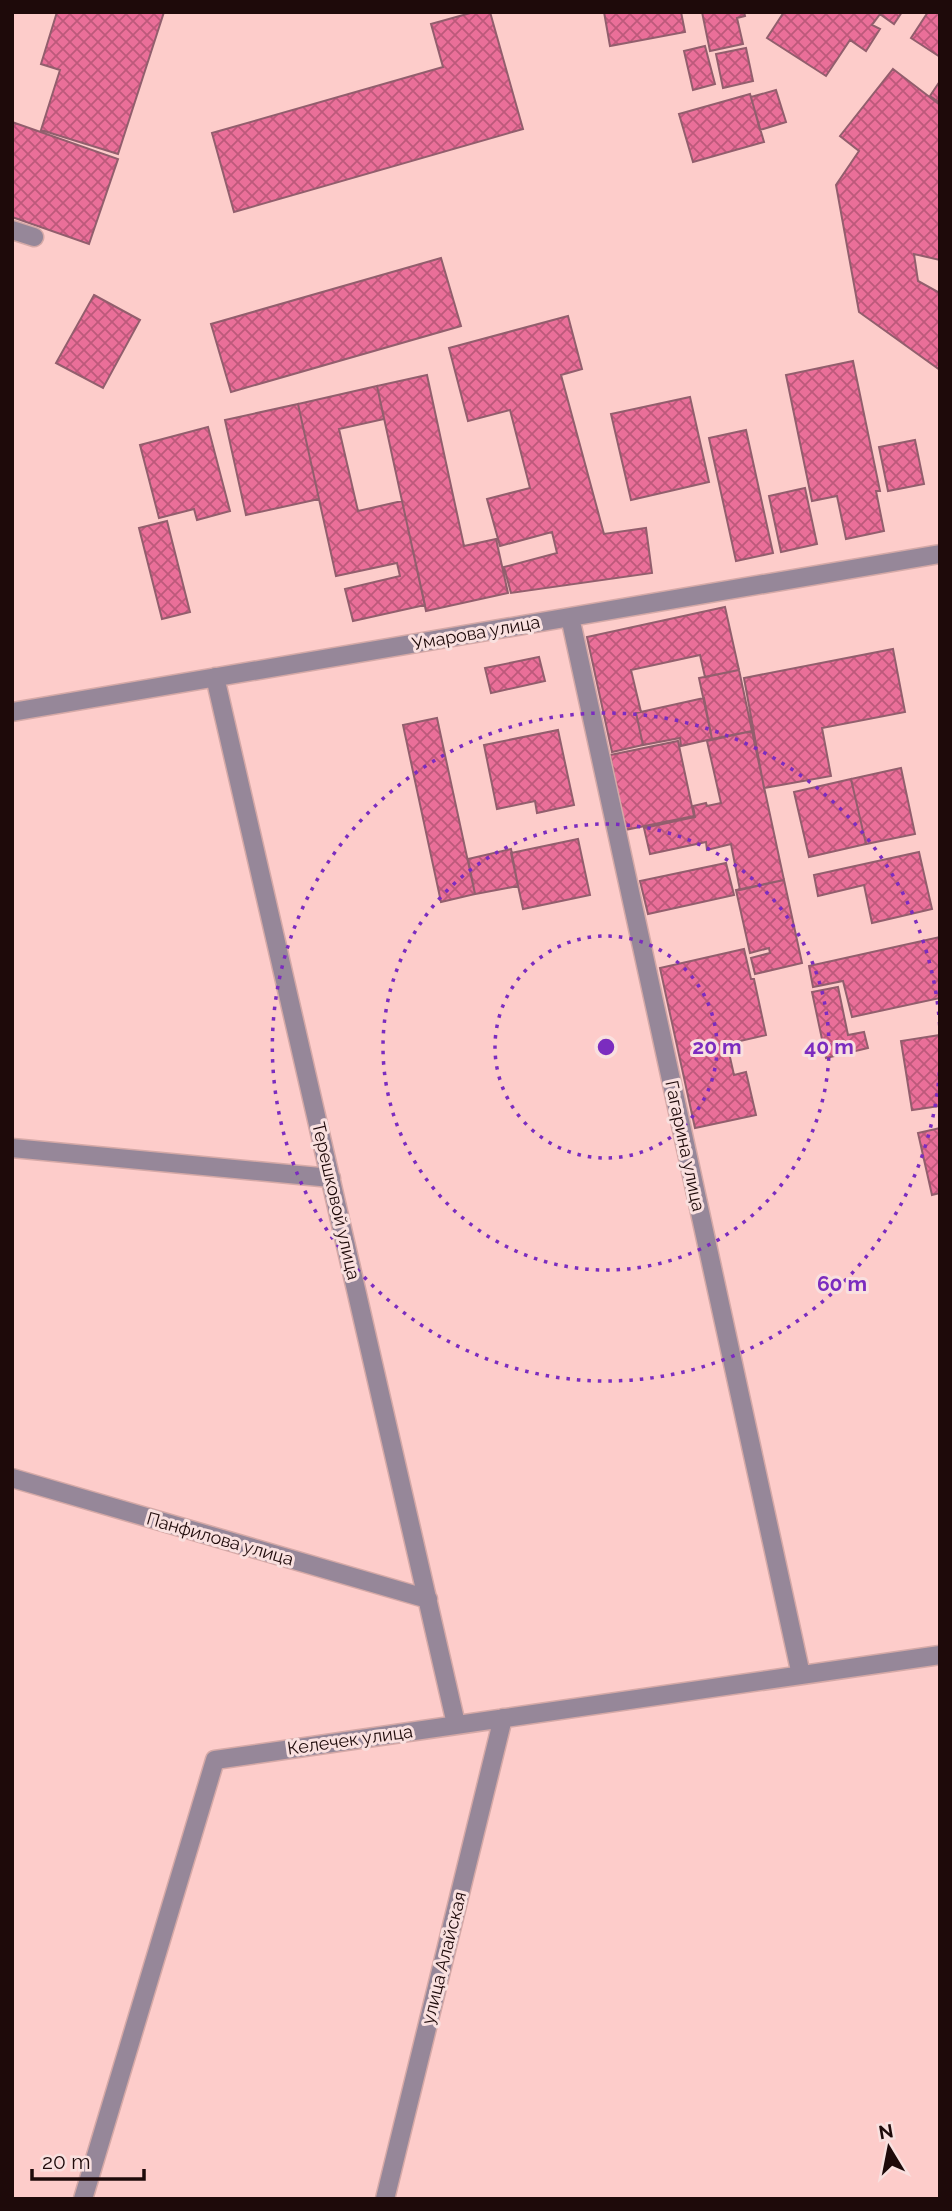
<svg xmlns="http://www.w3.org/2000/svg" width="952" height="2211" font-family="Raleway,sans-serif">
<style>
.building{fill:url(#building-cross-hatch);stroke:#925e6d;stroke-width:2}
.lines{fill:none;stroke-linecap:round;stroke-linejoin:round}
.street-casing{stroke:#d5a9a7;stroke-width:21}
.street{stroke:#968799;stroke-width:18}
.ring{fill:none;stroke:#7b2cbf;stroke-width:3.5;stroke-dasharray:3.5 7}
.labels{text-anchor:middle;stroke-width:6;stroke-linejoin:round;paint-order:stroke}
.street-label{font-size:18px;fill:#1e0a0a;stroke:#f9e0df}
.centre{fill:#7b2cbf;stroke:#f9e0df;stroke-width:3.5}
.ring-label{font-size:21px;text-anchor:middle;font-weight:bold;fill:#7b2cbf;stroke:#f9e0df;stroke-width:6;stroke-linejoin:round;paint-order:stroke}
</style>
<defs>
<pattern id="building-cross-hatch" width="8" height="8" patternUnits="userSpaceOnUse" patternTransform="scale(1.75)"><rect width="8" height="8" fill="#ea6f99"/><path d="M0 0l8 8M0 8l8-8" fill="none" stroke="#bd597b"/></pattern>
</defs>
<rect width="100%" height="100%" fill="#fdccca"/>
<path class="building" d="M57,12H164L118,154L41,130L60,70L41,64Z
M474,12H490L523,129L234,212L212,133L443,67L431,24Z
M604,12H681L685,32L610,46Z
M702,12H744L745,16L737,18L743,44L710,51Z
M784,12H877L880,14L872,25L880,29L866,51L850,40L826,76L767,38Z
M877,12H902L894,24Z
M928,12H940V57L911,38Z
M705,46L715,84L693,90L684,51Z
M746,48L753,81L723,88L716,54Z
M893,69L940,105V260L914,254L918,281L940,293V370L859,312L836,185L859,151L840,136Z
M940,81V103L930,96Z
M776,90L786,122L760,130L751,97Z
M750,94L764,142L693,162L679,114Z
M12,122L118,159L89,244L12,217Z
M441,258L461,326L231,392L211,324Z
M94,295L140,320L103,388L56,363Z
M568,316L582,369L561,375L604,534L646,528L652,573L511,593L504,567L557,553L552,532L500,546L487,499L530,488L510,410L468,421L449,348Z
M853,361L880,491H876L884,531L846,539L837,496L812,501L786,375Z
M427,375L464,546L496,539L508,593L426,611L377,386Z
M377,386L384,419L339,429L358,511L402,501L425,605L353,621L345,589L400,576L397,563L336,576L298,404Z
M690,397L709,482L631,500L611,414Z
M298,404L319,499L246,515L225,420Z
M208,427L230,511L197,520L194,509L159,518L140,445Z
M746,430L773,553L736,561L709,438Z
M915,440L924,484L888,491L879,447Z
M805,488L817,544L781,552L769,496Z
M167,521L190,612L162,619L139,528Z
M725,607L739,670L705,677L700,655L631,670L641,712L636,713L643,745L612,752L587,637Z
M893,649L905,712L822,728L831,776L764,788L744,678Z
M539,657L545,681L491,693L485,668Z
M739,670L752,731L712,739L699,678Z
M704,698L712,739L681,746L680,738L643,745L636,713Z
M437,718L475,894L441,902L403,725Z
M558,730L574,805L537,813L535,801L497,809L484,745Z
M752,731L784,880L740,890L731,844L707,850L706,842L650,854L644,828L695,817L693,806L706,803L707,806L721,803L707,741Z
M678,741L694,816L625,830L610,755Z
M901,768L915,834L866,844L851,779Z
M851,779L866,844L809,857L794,792Z
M578,839L590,895L523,909L511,853Z
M511,849L518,886L475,894L468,859Z
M919,852L932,909L872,923L864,885L818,896L814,875Z
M726,863L734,895L648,914L640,881Z
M784,880L802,963L755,974L751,958L770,953L769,948L750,953L736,890Z
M940,937V998L852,1017L843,981L813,987L809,966Z
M744,949L751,979H754L766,1035L727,1044L734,1075L746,1072L756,1115L695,1128L660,968Z
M838,987L848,1035L864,1032L868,1048L826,1058L812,992Z
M940,1035V1106L912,1110L901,1041Z
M940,1128V1193L932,1195L918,1133Z"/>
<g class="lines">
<defs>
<path id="street" d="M12,230L34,237
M570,617L801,1675
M215,677L456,1724
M12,712L940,554
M12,1148L331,1178
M12,1478L428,1599
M83,2199L215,1760L940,1655
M385,2199L503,1718"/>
</defs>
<use href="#street" class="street-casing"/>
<use href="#street" class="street"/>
</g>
<g class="ring">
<circle cx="606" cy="1047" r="111"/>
<circle cx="606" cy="1047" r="223"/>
<path d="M940 1062A334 334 0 1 1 940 1032"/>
</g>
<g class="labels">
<g class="street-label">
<text transform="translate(476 633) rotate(-10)" y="6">Умарова улица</text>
<text transform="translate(685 1146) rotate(78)" y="6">Гагарина улица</text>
<text transform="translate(336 1201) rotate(77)" y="6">Терешковой улица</text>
<text transform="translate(220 1539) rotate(16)" y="6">Панфилова улица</text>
<text transform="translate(350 1740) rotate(-8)" y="6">Келечек улица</text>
<text transform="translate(444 1958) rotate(-76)" y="6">улица Алайская</text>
</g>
</g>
<circle cx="606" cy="1047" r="10" class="centre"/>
<g class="ring-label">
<text x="717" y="1054">20 m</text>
<text x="829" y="1054">40 m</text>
<text x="842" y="1291">60 m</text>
</g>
<rect width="952" height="2211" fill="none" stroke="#1e0a0a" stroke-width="28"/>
<g transform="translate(889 2148) rotate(350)" stroke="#f9e0df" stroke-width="5" paint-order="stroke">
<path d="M0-5L12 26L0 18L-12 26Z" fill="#1e0a0a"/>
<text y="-10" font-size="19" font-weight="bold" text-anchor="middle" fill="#1e0a0a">N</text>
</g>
<path d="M32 2169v10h112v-10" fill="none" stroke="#1e0a0a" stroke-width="3.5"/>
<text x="42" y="2169" font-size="21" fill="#1e0a0a" stroke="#f9e0df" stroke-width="5" paint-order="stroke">20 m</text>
</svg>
